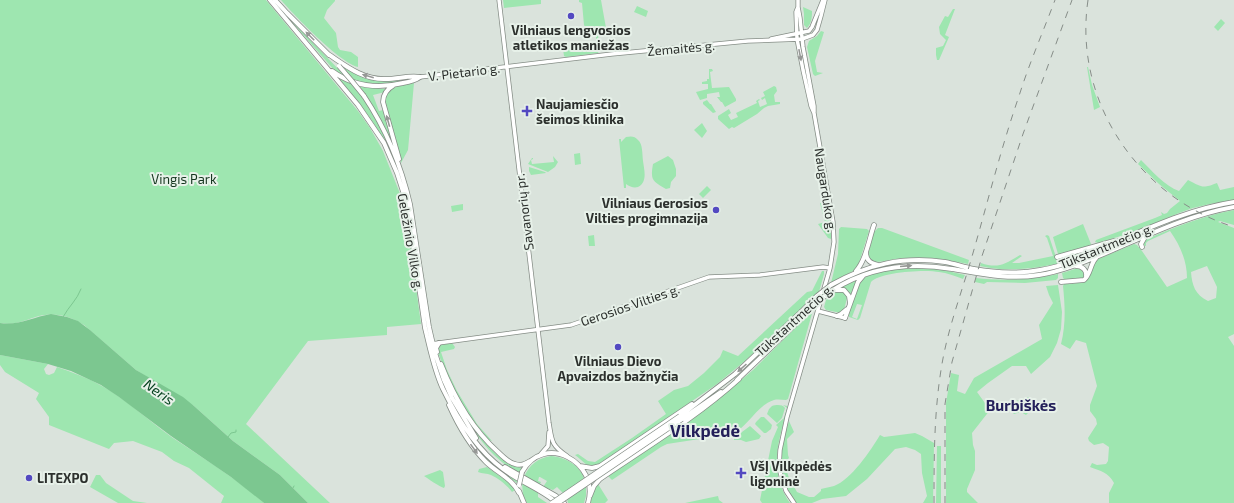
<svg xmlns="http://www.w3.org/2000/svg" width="1234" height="503" font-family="'Exo 2',sans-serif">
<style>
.green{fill:#9ee6b0;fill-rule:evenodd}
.water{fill:#7cc790}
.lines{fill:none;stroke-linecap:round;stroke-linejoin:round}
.stream{stroke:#7cc790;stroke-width:1}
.major-casing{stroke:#858d86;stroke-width:5}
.highway-casing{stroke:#858d86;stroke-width:5.5}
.major{stroke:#fff;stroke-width:3.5}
.highway{stroke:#fff;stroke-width:4}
.rail{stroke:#868d88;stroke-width:1;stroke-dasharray:7 7;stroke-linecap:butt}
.highway-bridge-casing{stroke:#858d86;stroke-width:5.5;stroke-linecap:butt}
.highway-bridge{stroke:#fff;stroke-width:4}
.oneway{fill:#969896}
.poi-dot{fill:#5349c1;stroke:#e7f1e9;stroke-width:1.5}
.labels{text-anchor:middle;stroke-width:4;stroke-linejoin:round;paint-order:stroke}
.poi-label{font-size:13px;font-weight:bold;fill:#2c302d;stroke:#e7f1e9;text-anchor:start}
.street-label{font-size:13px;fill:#2c302d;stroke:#e7f1e9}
.park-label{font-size:13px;fill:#15351f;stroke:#e7f1e9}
.water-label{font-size:14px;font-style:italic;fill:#05411e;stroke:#e7f1e9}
.quarter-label{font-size:15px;font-weight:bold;fill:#231f59;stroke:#e7f1e9}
.district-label{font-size:17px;font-weight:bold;fill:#231f59;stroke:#e7f1e9}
</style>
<rect width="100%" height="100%" fill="#dae3dc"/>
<path class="green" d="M0,0H266L358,111L370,128L383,151L405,206L421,324L387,327V335L308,341L246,424L330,503H308L280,475L233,441L194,406L136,370L84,325C70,316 55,312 39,316C25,320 15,326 0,323Z
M281,0H335V1L327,10L324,18L336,33L338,47L340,50L351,52L358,57V67C340,63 294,15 281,0Z
M503,0H541V4L504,8Z
M579,0H601L606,28L589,29V27H585L584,25L582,3L579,2Z
M637,6L648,11L646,17L634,12Z
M803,7L812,11C812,16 812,23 807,28L804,25V14Z
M953,9H955L945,35L949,37L939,60H937L936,55V48L943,46L946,40L940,34L939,27L945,16L948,17Z
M283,12L347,78L334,70Z
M1221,19L1225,23L1218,31L1214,27Z
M821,31L824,32L815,61L817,72L823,73L815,76L813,74L807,47L809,41L817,36Z
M598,33L599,51L598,53L566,57L564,56L563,49L588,46V49H594V45L596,44V37H597V34Z
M339,64C368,83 381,81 414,78L415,79L393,84L375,85L355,81Z
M1087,67H1088L1092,85L1100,107L1094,110Z
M709,69H712L713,71L710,72L712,88L729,87L736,99V101L725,107L722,102H721L717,97H720L719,92L707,94V98L700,100L696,92L708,89V84H702V82L707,81V79H709Z
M336,76L351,83L368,105L383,131L401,174L408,203C400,177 392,153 378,130C366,110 351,94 336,76Z
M414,83L408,150L401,163L385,103C386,85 401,86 414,83Z
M359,85L373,88L387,89L385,92L373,95L379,111L383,110L392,141L379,117Z
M774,86L776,87L777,91L774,95L775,102H780V104L768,106L764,108L757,114L734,128L732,127L729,129L718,119V116L729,109L731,113L728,115L731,120L738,117L736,113L757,103L756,101L759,99L760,100L758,101L760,107L767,104L765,98L762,100L761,98L765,96L763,92Z
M707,100L710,104H711L716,112L713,113L703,104V102Z
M702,123L707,131L702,138L694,130Z
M626,137C631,136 635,136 638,140C643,144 642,154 643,161C644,169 648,182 638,187C634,188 630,187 626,184V188H624L619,139H621V142Z
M580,153L581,164L575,165L574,154Z
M553,156L558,162L555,167L548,172L528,164L532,158H533V159L531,160L532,164L554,162Z
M668,156L673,160L676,169V176L671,182L670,188L666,189C653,181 650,181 653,164Z
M1141,160C1151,170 1165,186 1179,191L1188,180C1202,187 1202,189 1217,183L1220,190L1234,187V200L1210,204L1193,208L1179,213L1137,231L1098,243L1095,242L1096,240L1155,218L1162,215L1161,212L1164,214L1167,213L1170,209L1180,201L1159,184L1138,164Z
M529,167L545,172L546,173L531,175L529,171Z
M707,186L711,190L703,198L699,194Z
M820,203L827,205L831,229V239L828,238L818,224L825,222Z
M463,204V210L452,212L451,206Z
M1234,210V225L1220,221L1218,222L1234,228V334L1228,337L1234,346V503H1109V493L1114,483C1108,472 1101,471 1090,467L1092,463L1097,465L1106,464L1108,461L1109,447L1103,443L1094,445L1089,441L1088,438L1097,424L1096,419L1090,411V405L1097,386L1086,343L1076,340L1070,349L1061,344C1066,324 1065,306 1063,286L1064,284C1075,283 1087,285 1091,272C1093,268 1093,263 1096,260L1134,244L1137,245L1142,251L1167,287L1187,278C1187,261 1180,245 1170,231L1148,241L1146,243V246L1142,245L1144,240C1174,228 1201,216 1234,210ZM1207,266L1217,287L1216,298L1208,301C1195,295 1192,285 1191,272Z
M1083,224L1091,244L1090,246L1061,254H1058L1053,237Z
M841,227L867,229L869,231L859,263L855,270L831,283L838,254L839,229Z
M878,228H882L969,260L968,264C947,260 927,256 906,258C895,258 885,262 875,262L869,258L868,255L874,232Z
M594,235L595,246H589L588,236Z
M1047,235L1049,236L1056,257L1057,264C1031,269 1005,272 980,266L981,263C998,269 1005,264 1020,255L1022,256L1012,263H1019L1053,256L1047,238L1045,236Z
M1105,245L1079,256L1061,263L1060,260L1062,257Z
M908,268L939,269L965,275L963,279C955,276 947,273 939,272C926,269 879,272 871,282L860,318L858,320L849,317V314C852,305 855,289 860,282C868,271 895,269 908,268ZM857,304L862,305L857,319L852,317Z
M1078,268L1083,269L1085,276L1083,278L1065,280L1063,278L1062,273Z
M822,271H824V274L819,292L745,361L717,384L600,464C587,470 585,462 575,455L578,454L588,461L595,462L632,438L666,414L658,401L674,390L688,386L704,373L720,357L723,350L738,356L807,292L812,291Z
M1058,274V278L1056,280L1025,283L987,282L984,284L975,282L976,278C1002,281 1031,280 1058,274Z
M857,279L851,298L840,288Z
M1058,285L1062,312L1061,329L1057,343L1050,357L1031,374L1026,366H1012L988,383L977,392L990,410L972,433L973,445L975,451V470L967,489V492L978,503H946V403L951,373L959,375L957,391L965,394L974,378L1042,339L1039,325L1053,303L1049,295L1046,286Z
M836,292C842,291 846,293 847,298L844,310L841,313L826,310L824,307L826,300Z
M813,310L788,399L786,400C782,400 778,399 774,400C757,405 748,427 732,434L667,444L661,447L612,480L608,476L722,396L753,370Z
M452,343L455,347L454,349L441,352L447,370L457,391L477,424L492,441L489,440L471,418L460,402L448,378L440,358L437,351L440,345Z
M0,355L48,364L44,369L46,374L49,375L54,373L57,367C72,372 88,378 102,386C127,400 149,421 173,438C204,459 236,478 264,503H221L224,496L189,468L174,461L162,452L133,441L114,443L109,449L49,425V417L36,399L39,393L5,372L0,365Z
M1029,397L1032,401L1027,407L1028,413L1026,415L1021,412L1014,414L1013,413V402Z
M783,405L787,406L788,410C777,442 769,473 790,503H762L760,500L772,441L778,427L776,425L784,418L787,408Z
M772,406C776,405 782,404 785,408L782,418L777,423L767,414L769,409Z
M461,410C475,430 496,463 522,468L519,474C490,456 478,438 461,410Z
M457,417C475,444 487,463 517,480V483C504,475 492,467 482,456C471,445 464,430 457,417Z
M761,417H764L772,425L771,429L766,433H764L755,424L756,422Z
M789,421L794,432L787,439L788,455L789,458L784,463L789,478L797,492L809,497H814L821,491V489C825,488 830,487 834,486C851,480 871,450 880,435L884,437L915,433L922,436L934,443L933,503H923L927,496L922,473L921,454L915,450L906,447L895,449L867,479L846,496L822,499L812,503H796C792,497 788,490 785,484C776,463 783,441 789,421Z
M750,426L761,436L759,439L746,442L741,440H734V438Z
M937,446H941V503H936Z
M551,456C564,457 581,465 584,479L563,493L557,487L553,490L543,487L547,481L540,477H539L538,481L541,482L540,484L541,485V486L524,477C529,465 538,458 551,456Z
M487,467L512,485L515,490L512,492C508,486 498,478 491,475C487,473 482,474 478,472L479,469Z
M440,470L443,472L445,486L444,488C440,487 427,478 424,476Z
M96,475H100L106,483L133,501L147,503H118L90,487Z
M522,483L538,493V497L547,503H527L523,495Z
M598,484L608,500L605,503H590L595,488Z
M586,486V496L584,503H568L567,499Z
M718,496L719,500L723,503H685Z"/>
<path class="water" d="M51,314L67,317L78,321L90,330L136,370L183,397L194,406L233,441L280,475L308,503H264L231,477L171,436L119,397L101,385L71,371L48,364L0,355V323C18,326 33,317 51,314Z"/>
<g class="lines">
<path class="stream" d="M63,317C69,306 77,300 81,289
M228,437L231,433L236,432V430
M293,488L294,486"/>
<defs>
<path id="major" d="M499,0L549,423C552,441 551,445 567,456
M798,7L800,18L803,47L814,106V112
M771,39L809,31L812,27L823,0
M420,77L612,54L748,41L802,39L813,35L817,30L821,16L825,0
M818,311L845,318
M431,344L571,325L709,277L760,275L823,267L830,268
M541,454L548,446L549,432
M794,503L786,491L782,479L779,468L780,450L787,417L830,268L834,242L833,222L814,113L811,106L803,70L797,39L796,12L798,7V0"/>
<path id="highway" d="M270,0L358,105L384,143L397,173L407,204L425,328C430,348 434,370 443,389C457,418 477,450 503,469C520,482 541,489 557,503
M275,0L287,13L329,55
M328,54C346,66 363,80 386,79C398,79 409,75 420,77
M332,71C353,86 378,89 403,83C409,82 415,81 420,77
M394,85C387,89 383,94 383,102L399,159
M364,96C386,129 401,165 410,204L429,327L435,353L444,380L452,398L476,438
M1142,247L1141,244L1145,237
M866,252C866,261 871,263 878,265
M1057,257L1114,241
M1076,266C1082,266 1087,270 1086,276
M856,271C866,260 869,239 874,225
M1061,282L1084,280C1091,274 1090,264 1096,258
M831,285C868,264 903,256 945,262C955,264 964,267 974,269C996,273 1018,274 1040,270C1071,265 1097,251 1125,238C1160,223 1196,208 1234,202
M833,290C869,267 910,262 952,269C982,274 1008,280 1039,275C1063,271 1084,262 1106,253C1148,235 1189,215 1234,207
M835,290H844L849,296L850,303
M837,316L841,314L847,309
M845,318L858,282L863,276
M437,352L436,348L439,343
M441,364C454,397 471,428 498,452C503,457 509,463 515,464C521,466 525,464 530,461
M737,380L804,316
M449,405C458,425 470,446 486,462C496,472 513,479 519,493
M680,416L735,374L801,312
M682,419L721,392
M580,466L592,468L600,466L692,404
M505,467L556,496L564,503
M522,472C544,432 600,462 588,503
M519,491L524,503
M590,496L594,486L600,479C647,447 697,417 739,379"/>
</defs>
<use href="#major" class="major-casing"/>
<use href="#highway" class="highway-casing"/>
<use href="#major" class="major"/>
<use href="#highway" class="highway"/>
<path class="rail" d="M1088,0C1073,101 1138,197 1234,227
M934,503C934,459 934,414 941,370C947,330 962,292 973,253C988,201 1001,148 1019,96C1029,64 1043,32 1055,0
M945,503V404L952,362L982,256L1023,134L1072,0"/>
<defs>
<path id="highway-bridge" d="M339,66L351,80L364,96
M801,312L817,296L831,285
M804,316L820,300L833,290
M519,485L522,472
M552,503L680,416
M558,503L682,419"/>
</defs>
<use href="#highway-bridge" class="highway-bridge-casing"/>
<use href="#highway-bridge" class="highway-bridge"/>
</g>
<defs><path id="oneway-solid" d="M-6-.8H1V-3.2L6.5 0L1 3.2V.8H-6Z"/></defs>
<g class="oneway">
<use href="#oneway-solid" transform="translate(310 36) rotate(-135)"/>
<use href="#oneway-solid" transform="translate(800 55) rotate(79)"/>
<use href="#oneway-solid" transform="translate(368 76) rotate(-164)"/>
<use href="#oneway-solid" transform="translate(388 121) rotate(-106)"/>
<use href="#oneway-solid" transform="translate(906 266) rotate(-5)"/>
<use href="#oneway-solid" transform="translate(742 368) rotate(138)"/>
<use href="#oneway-solid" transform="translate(474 449) rotate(54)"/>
</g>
<g class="poi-dot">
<circle cx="571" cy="16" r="4"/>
<path d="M525 105h4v4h4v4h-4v4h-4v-4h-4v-4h4z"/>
<circle cx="716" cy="210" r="4"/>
<circle cx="618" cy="347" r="4"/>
<path d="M739 467h4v4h4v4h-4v4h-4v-4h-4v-4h4z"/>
<circle cx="29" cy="478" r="4"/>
</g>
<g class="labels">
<g class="poi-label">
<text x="571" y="35" text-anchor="middle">Vilniaus lengvosios<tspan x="571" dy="15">atletikos maniežas</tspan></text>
<text x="536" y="109">Naujamiesčio<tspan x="536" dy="15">šeimos klinika</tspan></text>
<text x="708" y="208" text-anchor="end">Vilniaus Gerosios<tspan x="708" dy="15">Vilties progimnazija</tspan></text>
<text x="618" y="366" text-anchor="middle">Vilniaus Dievo<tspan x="618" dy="15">Apvaizdos bažnyčia</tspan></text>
<text x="750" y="471">VšĮ Vilkpėdės<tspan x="750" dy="15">ligoninė</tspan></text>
<text x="37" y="483">LITEXPO</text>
</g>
<g class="street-label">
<text transform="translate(681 48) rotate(-5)" y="5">Žemaitės g.</text>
<text transform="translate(464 72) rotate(-7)" y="5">V. Pietario g.</text>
<text transform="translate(826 190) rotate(81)" y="5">Naugarduko g.</text>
<text transform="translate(524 212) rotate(-97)" y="5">Savanorių pr.</text>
<text transform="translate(411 242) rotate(80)" y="5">Geležinio Vilko g.</text>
<text transform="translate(1106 246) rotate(-22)" y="5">Tūkstantmečio g.</text>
<text transform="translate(630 305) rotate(-19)" y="5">Gerosios Vilties g.</text>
<text transform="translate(794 320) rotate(-42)" y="5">Tūkstantmečio g.</text>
</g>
<g class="park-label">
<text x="184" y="184">Vingis Park</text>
</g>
<g class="water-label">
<text transform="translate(159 392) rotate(35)" y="5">Neris</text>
</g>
<g class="quarter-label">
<text x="1021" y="411">Burbiškės</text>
</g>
<g class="district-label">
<text x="705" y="437">Vilkpėdė</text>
</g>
</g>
</svg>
